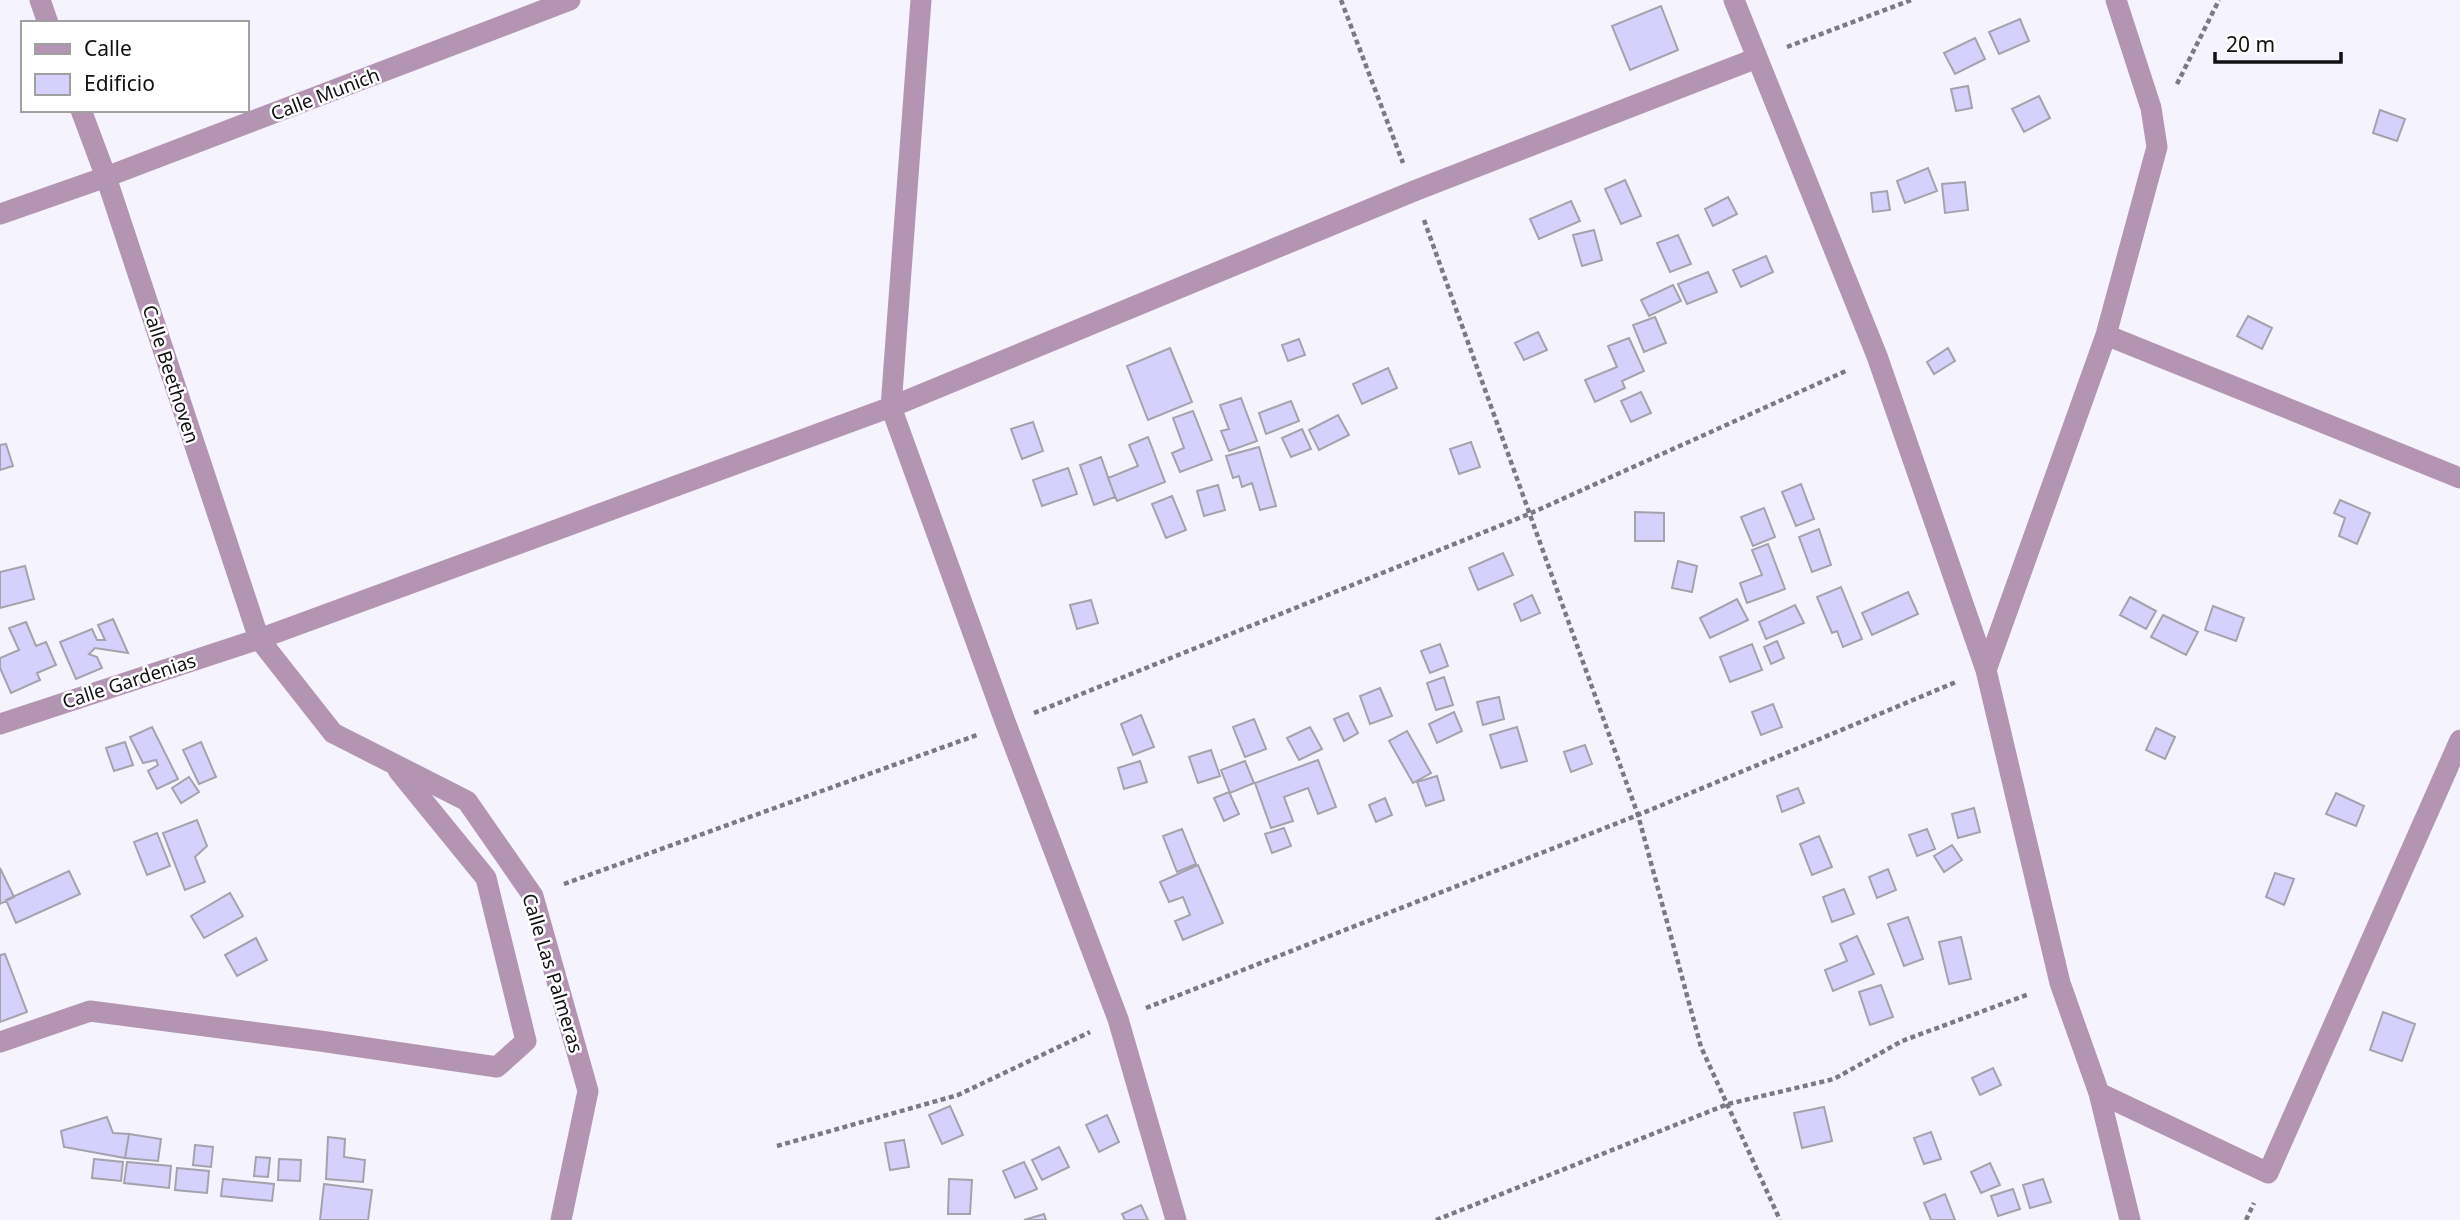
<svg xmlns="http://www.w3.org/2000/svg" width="2460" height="1220" font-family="'Noto Sans',sans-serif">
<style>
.building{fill:#d5d0fc;stroke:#a4a3ad;stroke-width:2}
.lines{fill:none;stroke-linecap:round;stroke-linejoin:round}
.path{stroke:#7a7a81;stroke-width:4.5;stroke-dasharray:5 3.5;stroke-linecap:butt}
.minor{stroke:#b395b3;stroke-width:21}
.labels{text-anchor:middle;stroke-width:5;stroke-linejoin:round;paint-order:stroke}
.street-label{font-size:19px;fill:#111114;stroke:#fff}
</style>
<rect width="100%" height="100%" fill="#f4f3fe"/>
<path class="building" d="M1661,6L1678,50L1630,70L1612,26Z
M2020,19L2029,41L1999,54L1989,32Z
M1975,38L1985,59L1955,74L1944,53Z
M1968,86L1972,108L1956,111L1951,89Z
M2039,96L2050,118L2024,132L2012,109Z
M2380,110L2405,119L2397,141L2373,133Z
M1928,168L1937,191L1905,203L1897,181Z
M1625,180L1641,216L1621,224L1605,189Z
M1965,182L1968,210L1945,213L1942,184Z
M1887,191L1890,210L1873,212L1871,193Z
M1728,197L1737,214L1713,226L1705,209Z
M1571,201L1580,221L1539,239L1530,219Z
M1594,230L1602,260L1582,266L1573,235Z
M1678,235L1691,264L1670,272L1657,243Z
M1766,256L1773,272L1741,287L1733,270Z
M1708,272L1717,292L1687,304L1678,284Z
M1673,285L1681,301L1649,316L1641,300Z
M2248,316L2272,328L2262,349L2237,336Z
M1655,317L1666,343L1644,352L1633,325Z
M1538,332L1547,350L1524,360L1515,343Z
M1629,338L1644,371L1622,381L1625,388L1595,402L1585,380L1617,367L1608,346Z
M1299,339L1305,355L1288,361L1282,345Z
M1170,348L1192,402L1148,420L1127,366Z
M1948,348L1955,361L1934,374L1927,362Z
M1388,368L1397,388L1362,404L1353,384Z
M1641,392L1651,413L1631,422L1621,401Z
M1241,398L1257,441L1229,451L1221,431L1229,429L1220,405Z
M1291,401L1299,421L1266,434L1259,413Z
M1193,411L1212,460L1180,472L1172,453L1184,448L1173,418Z
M1338,415L1349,435L1319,450L1309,430Z
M1033,422L1043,451L1022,459L1011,429Z
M1302,429L1311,449L1291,457L1282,438Z
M1148,437L1165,482L1117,501L1108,478L1138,466L1129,445Z
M1471,442L1480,467L1459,474L1450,449Z
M6,444L13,466L0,470V445Z
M1259,447L1276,506L1260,510L1252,483L1242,487L1239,476L1233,478L1226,456Z
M1101,457L1115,497L1094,505L1080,465Z
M1068,468L1077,494L1042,506L1033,480Z
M1801,484L1814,519L1796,526L1782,492Z
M1218,485L1225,510L1204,516L1197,491Z
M1172,496L1186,530L1166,538L1152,504Z
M2340,500L2370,513L2357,544L2339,536L2345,518L2334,513Z
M1764,508L1775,537L1753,546L1741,517Z
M1635,512L1664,513V541H1635Z
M1819,529L1831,565L1812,572L1799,537Z
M1768,544L1785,589L1747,603L1740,583L1762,575L1752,550Z
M1503,553L1513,575L1478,590L1469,568Z
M1678,561L1697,566L1692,592L1672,588Z
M25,566L34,599L0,608V572Z
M1841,587L1862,639L1843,647L1837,631L1832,633L1817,597Z
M1908,592L1918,614L1872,635L1862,613Z
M1532,595L1540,613L1521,621L1514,604Z
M2130,597L2156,611L2146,629L2120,615Z
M1737,599L1748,620L1710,638L1700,618Z
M1091,600L1098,623L1077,629L1070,605Z
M1795,605L1804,623L1766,639L1759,622Z
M2213,606L2244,618L2236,641L2205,630Z
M2163,615L2198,632L2186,655L2151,637Z
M113,619L128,653L95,648L89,654L97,657L102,668L76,679L60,642L92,629L97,640H105L98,625Z
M26,622L36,646L46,642L56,665L37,673L40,680L11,693L0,668V658L19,650L9,628Z
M1777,641L1784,658L1771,664L1764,647Z
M1440,644L1448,666L1430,673L1421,651Z
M1752,644L1762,670L1730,682L1720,657Z
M1444,677L1453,705L1436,710L1427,683Z
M1380,688L1392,716L1370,724L1360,696Z
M1499,697L1504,719L1483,725L1477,702Z
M1773,704L1782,727L1761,735L1752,712Z
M1454,712L1462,731L1437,743L1429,724Z
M1348,713L1358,733L1344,741L1334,719Z
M1141,715L1154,747L1133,755L1121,724Z
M1254,719L1266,749L1245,757L1233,727Z
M152,727L178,779L157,789L148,771L158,765L156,760L143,763L130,737Z
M1310,727L1322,749L1299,760L1287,738Z
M1517,727L1527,761L1501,768L1490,735Z
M2156,728L2175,737L2165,759L2146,750Z
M1407,731L1431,773L1413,783L1389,741Z
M125,742L133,765L114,771L106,748Z
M201,742L216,777L199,784L183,750Z
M1585,745L1592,764L1571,772L1564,752Z
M1211,750L1220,776L1198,783L1189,757Z
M1318,760L1336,807L1318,814L1308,788L1284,797L1293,821L1271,828L1255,783Z
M1140,761L1147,782L1124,789L1118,768Z
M1245,761L1254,783L1230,793L1221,770Z
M1437,776L1444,800L1426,806L1417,782Z
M189,777L199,792L181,803L172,788Z
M1798,788L1804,803L1782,812L1777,796Z
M1229,792L1239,814L1224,821L1214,798Z
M2336,793L2364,806L2356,826L2326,814Z
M1385,798L1392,815L1376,822L1369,805Z
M1974,808L1980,832L1958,838L1952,814Z
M197,820L207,846L195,857L205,882L185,890L163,833Z
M1284,828L1291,846L1272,853L1265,834Z
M1182,829L1196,864L1177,872L1163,836Z
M1927,829L1935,849L1917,856L1909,835Z
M157,833L170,866L147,875L134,842Z
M1819,836L1832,867L1812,875L1800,844Z
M1952,845L1962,860L1944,872L1934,856Z
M1198,865L1223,923L1183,940L1175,921L1190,915L1183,897L1169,902L1160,882Z
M0,868L14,897L0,904Z
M1888,869L1896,890L1877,898L1869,877Z
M69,871L80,894L16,923L6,900Z
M2275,873L2294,879L2284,905L2266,897Z
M1844,889L1854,914L1832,922L1823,897Z
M230,893L243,916L204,938L191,916Z
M1908,917L1923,959L1904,966L1888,924Z
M1857,936L1874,974L1833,991L1825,970L1847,961L1840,944Z
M1961,937L1971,979L1949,984L1939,942Z
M256,938L267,960L237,976L225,955Z
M5,954L27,1012L0,1022V955Z
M1881,985L1893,1017L1870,1025L1859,992Z
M2383,1012L2415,1024L2402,1061L2370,1050Z
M1993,1068L2001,1085L1980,1095L1972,1078Z
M950,1106L963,1135L942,1144L929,1115Z
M1824,1107L1832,1141L1802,1148L1794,1113Z
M1107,1115L1119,1142L1099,1152L1086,1125Z
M107,1117L113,1133L129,1134L125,1158L64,1147L61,1131Z
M1931,1132L1941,1159L1924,1164L1914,1138Z
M129,1134L161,1139L158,1161L125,1158Z
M328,1137L345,1139L344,1157L365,1160L363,1182L326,1179Z
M904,1140L909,1167L890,1170L885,1143Z
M195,1145L213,1147L211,1167L193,1165Z
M1059,1147L1069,1167L1042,1180L1032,1160Z
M256,1157L270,1158L268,1177L254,1176Z
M94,1159L123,1162L121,1181L92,1178Z
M279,1159L301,1160L300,1181L278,1180Z
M127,1162L171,1166L169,1188L124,1183Z
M1024,1162L1037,1189L1015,1198L1003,1171Z
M1990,1163L2000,1185L1981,1193L1971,1172Z
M177,1168L209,1171L207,1193L175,1190Z
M223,1179L274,1184L272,1201L221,1196Z
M949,1179L972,1180L970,1214H948Z
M2043,1179L2051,1202L2030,1208L2023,1185Z
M324,1184L372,1190L368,1220H320Z
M2013,1189L2020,1209L1998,1216L1991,1196Z
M1945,1194L1955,1220H1931L1924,1203Z
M1141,1205L1148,1220H1125L1122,1214Z
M1044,1214L1046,1220H1024Z"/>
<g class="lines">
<path class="path" d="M1341,0L1403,163
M1787,47L1911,0
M2177,84L2219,0
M1424,220L1638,815L1701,1047L1780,1220
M1034,713L1529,514L1848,370
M564,884L977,735
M1146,1008L1638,815L1956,682
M777,1146L958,1095L1090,1032
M1436,1220L1728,1104L1834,1079L1902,1041L2029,994
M2246,1220L2254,1203"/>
<path class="minor" d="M40,0L48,23
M921,0L891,407L1006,724L1118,1019L1176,1220
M1734,0L1877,356L1986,670L2060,983L2099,1093L2268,1173L2460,740
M81,110L106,177L259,639L333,733L467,801L533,896L588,1091L561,1220
M0,214L106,177L570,0
M2106,335L2460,478
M1986,670L2106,335L2157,147L2151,108L2116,0
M0,724L259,639L891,407L1414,191L1757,58
M0,1042L90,1011L320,1041L497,1067L526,1041L486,878L398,770
M2099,1093L2130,1220"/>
</g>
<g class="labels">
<g class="street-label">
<text transform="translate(325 94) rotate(-21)" y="7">Calle Munich</text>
<text transform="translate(171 374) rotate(72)" y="7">Calle Beethoven</text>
<text transform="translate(129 681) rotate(-18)" y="7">Calle Gardenias</text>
<text transform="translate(553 973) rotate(73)" y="7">Calle Las Palmeras</text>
</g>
</g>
<rect x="21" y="21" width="228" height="91" fill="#ffffff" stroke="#a0a0a1" stroke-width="2"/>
<rect x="35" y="44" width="35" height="10" fill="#b395b3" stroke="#a0a0a1" stroke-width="2"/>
<text x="84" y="56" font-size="21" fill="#111114">Calle</text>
<rect x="35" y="74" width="35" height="21" fill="#d5d0fc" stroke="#a0a0a1" stroke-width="2"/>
<text x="84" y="91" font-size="21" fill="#111114">Edificio</text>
<path d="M2215 52v10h126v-10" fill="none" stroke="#111114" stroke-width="3.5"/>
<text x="2226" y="52" font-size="21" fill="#111114" stroke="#ffffff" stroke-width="5" paint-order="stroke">20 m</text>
</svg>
